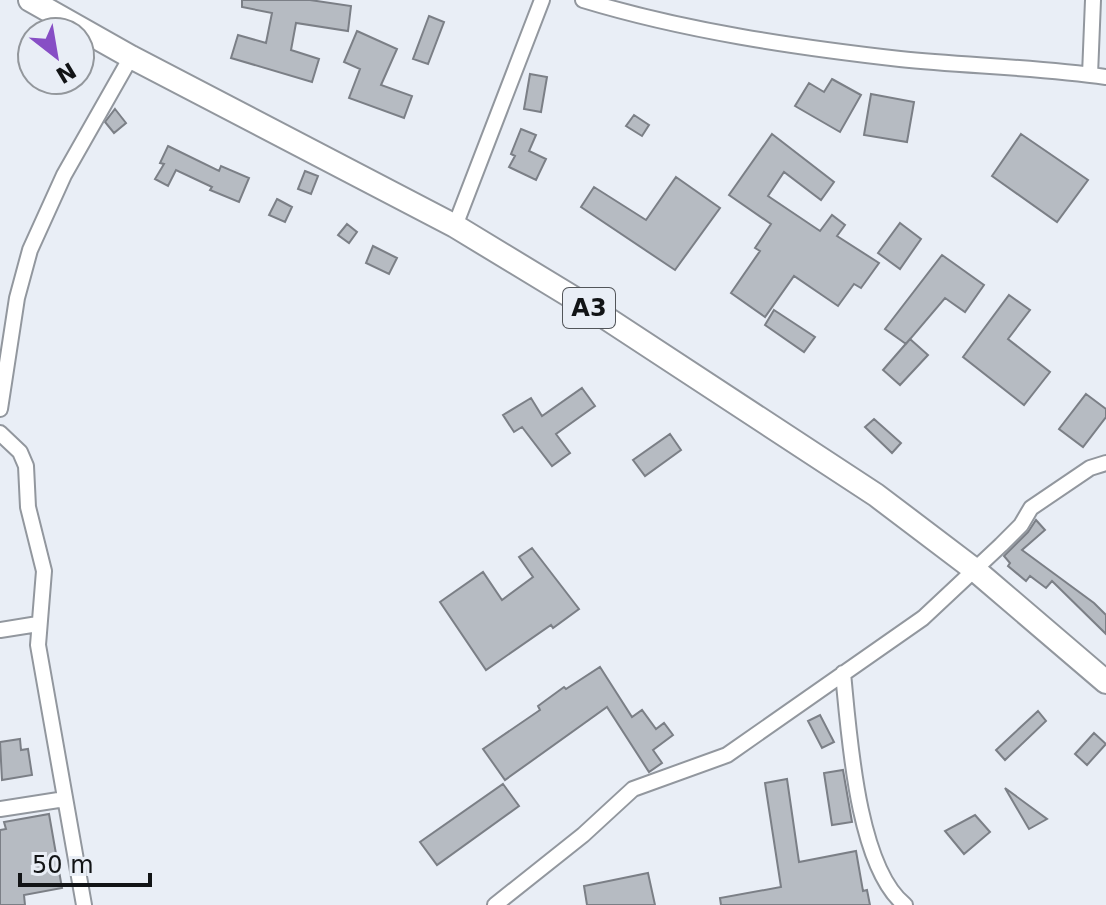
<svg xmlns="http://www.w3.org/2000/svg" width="1106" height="905" font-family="'DejaVu Sans',sans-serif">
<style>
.building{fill:#b6bbc2;stroke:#7b7f86;stroke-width:2}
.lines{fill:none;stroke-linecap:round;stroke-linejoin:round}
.minor-casing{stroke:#92979e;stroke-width:18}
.trunk-casing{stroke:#92979e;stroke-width:26}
.minor{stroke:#fff;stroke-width:14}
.trunk{stroke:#fff;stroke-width:22}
.labels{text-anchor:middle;stroke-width:6;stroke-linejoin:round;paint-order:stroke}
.shield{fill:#e9eef6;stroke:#525559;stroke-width:2}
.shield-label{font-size:24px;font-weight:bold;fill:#121416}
</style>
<rect width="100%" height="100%" fill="#e9eef6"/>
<path class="building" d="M242,0H310L351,6L348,31L296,23L291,50L319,59L312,82L231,58L238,35L266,43L272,13L242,7Z
M429,16L444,22L428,64L413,59Z
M357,31L397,49L381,85L412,96L404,118L349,98L360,69L344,62Z
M530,74L547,77L541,112L524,109Z
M832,79L861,95L840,132L795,106L809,83L824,92Z
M871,94L914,102L907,142L864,135Z
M115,109L126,123L114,133L105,122Z
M634,115L649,125L642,136L626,126Z
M521,129L536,135L529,151L546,159L536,180L509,167L515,156L511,154Z
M772,134L834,182L821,200L784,172L768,196L820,231L832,215L845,225L837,236L879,263L861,288L854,284L838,306L794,276L765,317L731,293L760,251L755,248L771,224L729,195Z
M1021,134L1088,180L1057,222L992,176Z
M168,146L219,171L221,166L249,178L239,202L210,190L212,187L176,170L168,186L155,179L164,164L160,163Z
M305,171L318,176L311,194L298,189Z
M676,177L720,208L675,270L581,207L594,187L646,220Z
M277,199L292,207L285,222L269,215Z
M900,223L921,239L900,269L878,253Z
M347,224L357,232L349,243L338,235Z
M373,246L397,258L389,274L366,263Z
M942,255L984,285L965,312L945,298L906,344L885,329Z
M1009,295L1030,310L1008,339L1050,372L1024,405L963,357Z
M774,310L815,337L804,352L765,325Z
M910,339L928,355L900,385L883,370Z
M582,388L595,406L556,434L570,453L552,466L522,427L514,432L503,415L531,398L542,416Z
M1086,394L1106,409V417L1083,447L1059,429Z
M874,419L901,443L892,453L865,427Z
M670,434L681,450L645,476L633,460Z
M1036,520L1045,530L1022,550L1094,603L1106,615V634L1052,581L1046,588L1030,576L1026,581L1008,566L1010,563L1004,556L1028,532Z
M532,548L579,609L553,628L551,625L486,670L440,602L483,572L502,600L533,577L519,557Z
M600,667L632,717L642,710L656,729L664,723L673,735L653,750L662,763L649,772L607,707L505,780L483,749L540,710L538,706L564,687L566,689Z
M1038,711L1046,721L1005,760L996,750Z
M820,715L834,742L822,748L808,721Z
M1094,733L1106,744L1087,765L1075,754Z
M20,739L21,750L28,749L32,775L2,780L0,742Z
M843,770L852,822L832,825L824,773Z
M787,779L799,862L856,851L863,891L867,890L870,905H721L720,898L781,887L765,783Z
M503,784L519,806L437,865L420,842Z
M1005,788L1047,819L1029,829Z
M49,814L62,888L24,895L25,905H0V830L6,829L4,822Z
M975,815L990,832L964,854L945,831Z
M648,873L655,905H587L584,886Z"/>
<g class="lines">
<defs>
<path id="minor" d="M583,0C685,31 794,47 900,59C968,66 1038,67 1106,77
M1090,75L1093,0
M455,226L542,0
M0,409L17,298L30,250L64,175L131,57
M0,433L20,452L26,466L28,507L44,571L38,645L84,905
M0,630L38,624
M843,673C849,733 857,867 905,905
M0,809L65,799
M495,905L583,835L633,789L727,755L923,618L1001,545L1021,525L1031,508L1090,468L1106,463"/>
<path id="trunk" d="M30,0L131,57L455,226L600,314L876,495L975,570L1106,682"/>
</defs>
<use href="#minor" class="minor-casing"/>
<use href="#trunk" class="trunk-casing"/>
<use href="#minor" class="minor"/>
<use href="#trunk" class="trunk"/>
</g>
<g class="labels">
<rect class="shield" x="563" y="288" width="52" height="40" rx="6"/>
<g class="shield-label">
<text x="589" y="316">A3</text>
</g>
</g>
<g transform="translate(56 56) rotate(149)"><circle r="38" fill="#e9eef6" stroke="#93979c" stroke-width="2"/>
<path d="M0-6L14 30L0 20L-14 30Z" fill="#874ec5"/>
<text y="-12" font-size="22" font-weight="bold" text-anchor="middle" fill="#121416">N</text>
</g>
<path d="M20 873v12h130v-12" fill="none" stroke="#121416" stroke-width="4"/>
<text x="32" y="873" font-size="24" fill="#121416" stroke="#e9eef6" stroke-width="6" paint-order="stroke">50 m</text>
</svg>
